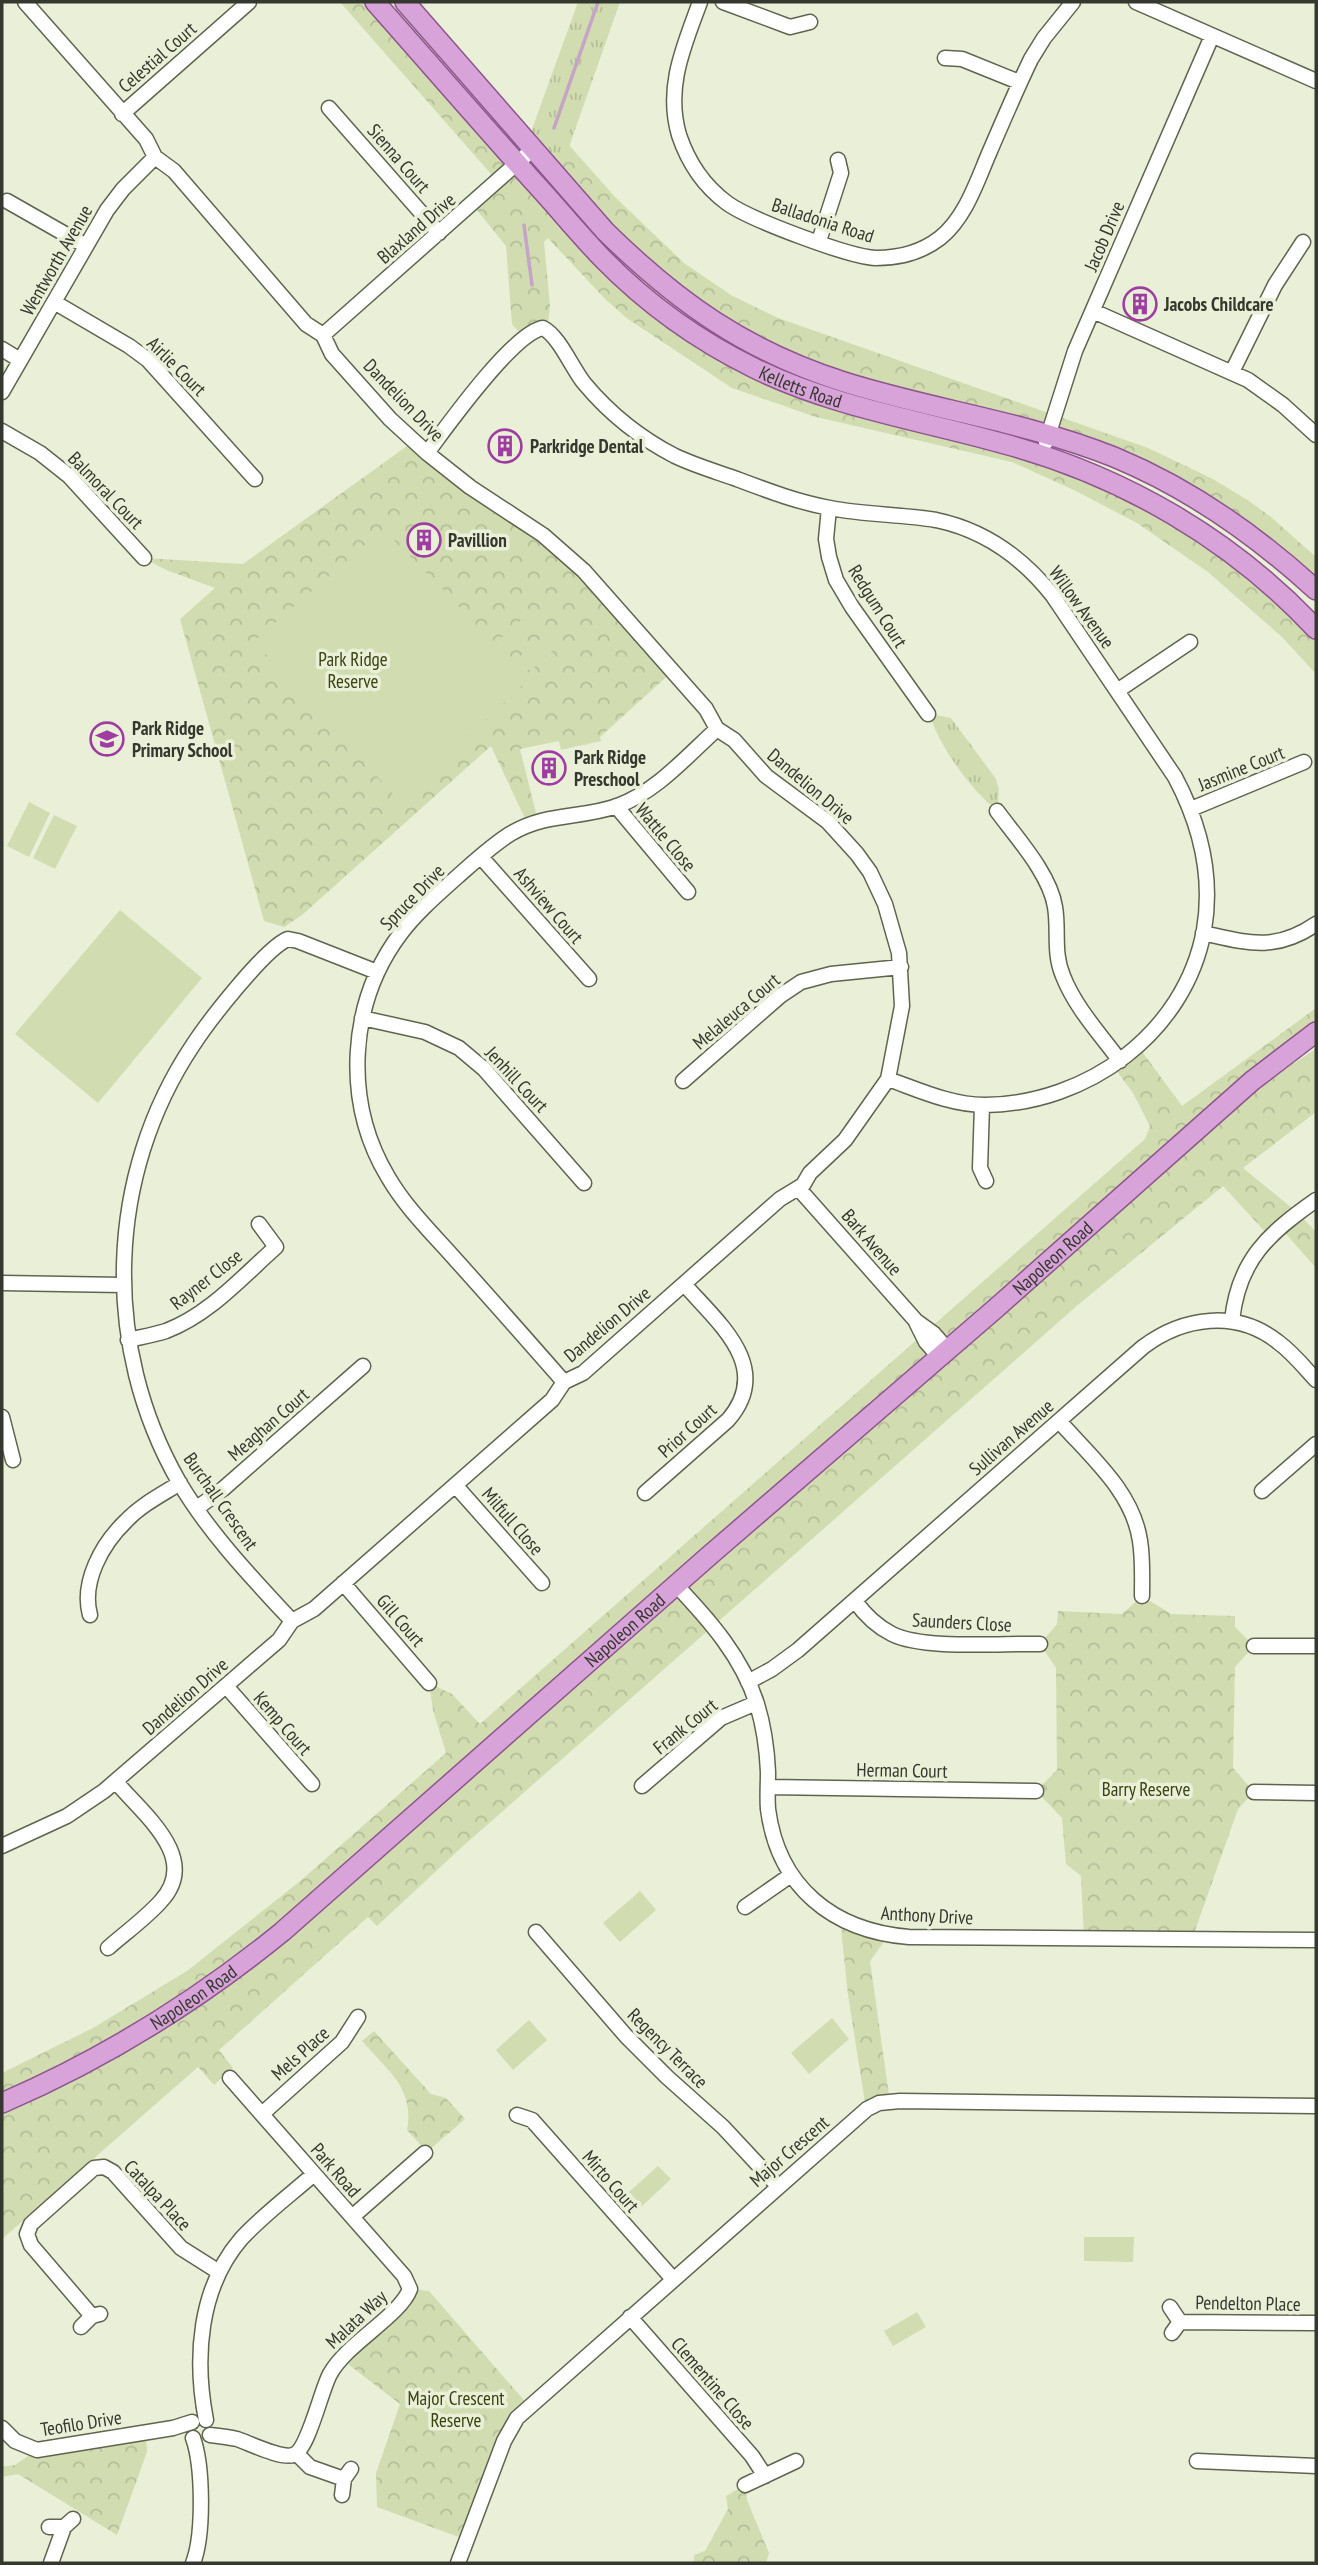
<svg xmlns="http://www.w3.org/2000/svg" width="1318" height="2565" font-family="'PT Sans Narrow',sans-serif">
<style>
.grass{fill:url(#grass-tufts)}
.park{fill:url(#park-crowns)}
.garden{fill:#d1dcb0}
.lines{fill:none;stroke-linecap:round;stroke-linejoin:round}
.stream{stroke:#c5a4c5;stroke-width:3.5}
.minor-casing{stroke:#5f644f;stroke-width:17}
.major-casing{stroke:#8d558c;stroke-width:22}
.minor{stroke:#fff;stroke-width:14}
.major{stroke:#d7a3d9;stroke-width:19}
.labels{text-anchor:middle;stroke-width:7;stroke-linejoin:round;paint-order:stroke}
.street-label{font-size:19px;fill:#35382e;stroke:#e9f0d7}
.poi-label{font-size:19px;font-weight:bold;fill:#35382e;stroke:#e9f0d7;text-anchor:start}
.park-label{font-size:19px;fill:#394210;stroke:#e9f0d7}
</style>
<defs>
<pattern id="grass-tufts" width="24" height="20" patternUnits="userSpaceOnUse" patternTransform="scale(1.75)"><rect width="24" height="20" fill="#d1dcb0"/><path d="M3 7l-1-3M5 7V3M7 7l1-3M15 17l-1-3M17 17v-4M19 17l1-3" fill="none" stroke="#b4be98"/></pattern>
<pattern id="park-crowns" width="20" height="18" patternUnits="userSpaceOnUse" patternTransform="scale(1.75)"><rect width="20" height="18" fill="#d1dcb0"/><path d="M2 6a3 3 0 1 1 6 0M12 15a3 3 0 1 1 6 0" fill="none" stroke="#b4be98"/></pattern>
</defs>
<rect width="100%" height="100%" fill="#e9f0d7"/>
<path class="grass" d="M578,2H620L558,178L527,143Z
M929,714L951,718L996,779L999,790L997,811C968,786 942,750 929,714Z"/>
<path class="park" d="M340,2H375L549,199L697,335L897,418L1150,501L1316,629V674L1283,638L1208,572L1137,523L1076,491L1012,462L816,417L732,388L628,319L606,300L548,238L544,242L550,306L547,330L525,339L512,324L506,246L472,204L498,182Z
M569,145L615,197L684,263L731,295L778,318L1148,448L1213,479L1249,501L1271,517L1316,557V590L1144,471L877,391L710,320L558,178Z
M414,441L543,535L673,671L600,737L601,741L561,750L559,741L520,749L538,821L528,825L491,746L302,915L284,927L264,921L180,619L215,588L166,570L144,558L243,564Z
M1316,1008V1032L1223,1109L1316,1049V1112L1243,1168L1298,1213L1316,1232V1268L1280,1227L1269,1236L1223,1186L1079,1304L462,1847L377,1926L368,1917L219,2050L233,2068L214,2085L198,2067L2,2239V2073L93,2028L187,1971L299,1882L446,1753L433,1710L429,1683L452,1694L480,1724L1145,1139L1150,1126L1133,1093L1113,1066L1138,1046L1182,1106Z
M1142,1596L1171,1614L1235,1616V1627L1254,1646L1235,1667L1233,1768L1254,1792L1238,1809L1192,1939L1084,1938L1081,1876L1066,1864L1062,1818L1036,1791L1057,1770L1056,1668L1040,1644L1057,1624L1058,1611L1122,1614Z
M840,1919L889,1935L870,1961L890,2102L866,2109L848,1995Z
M374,2031L431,2094L446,2098L465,2119L427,2152L407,2130C415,2088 387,2070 362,2041Z
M410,2289L429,2291L529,2406L517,2418L467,2540L377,2507L376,2473L400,2404L340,2358Z
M146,2432L147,2452L117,2535L18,2474L2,2477V2467L15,2465L37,2450Z
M745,2485L747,2500L769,2553L766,2563H694V2555L705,2551L728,2509L726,2496Z"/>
<path class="garden" d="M383,529L454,601L324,718L254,641Z
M455,602L527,681L399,801L326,719Z
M529,613L541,626L513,651L501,638Z
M547,633L558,646L530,671L518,658Z
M29,802L50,813L29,857L7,846Z
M54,815L77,826L55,869L33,858Z
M120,910L202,978L98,1103L15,1034Z
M640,1891L656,1910L620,1942L603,1923Z
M832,2018L849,2039L809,2074L791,2053Z
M529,2020L547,2040L513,2070L496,2050Z
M658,2166L671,2179L642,2206L629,2192Z
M1084,2237H1134L1133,2262L1084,2261Z
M917,2312L926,2327L893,2346L884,2331Z"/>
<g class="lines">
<path class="stream" d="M554,128L598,2
M524,225L532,285"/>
<defs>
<path id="minor" d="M700,2C684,46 665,87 679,135C688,162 704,186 727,203C749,219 849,257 876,258C899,258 922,252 940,238C966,217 977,181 990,151C1003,121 1016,90 1031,59L1044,38L1073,2
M723,2L790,27L810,22
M1136,2L1316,81
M945,58L962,59L1019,82
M329,108L439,233
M122,114L249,2
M7,201L86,246
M819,241L841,173L838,160
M54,302L129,346L148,360L255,479
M1093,311L1248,380L1283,405L1316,435
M323,335L533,149
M2,349L20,360
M1232,372L1275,285L1303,242
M2,392L107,210L123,189L155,157
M2,431L40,453L69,476L144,558
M1046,442L1075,351L1212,36
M427,453C447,426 513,333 543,328C559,336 572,368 584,383C609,413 640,438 675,456C694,465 714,471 734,478C766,490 797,502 830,508C865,515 901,514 936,520C984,530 1023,558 1053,596L1175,777C1200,824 1213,877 1204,930C1185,1034 1086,1104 985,1105C951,1105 919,1090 888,1079
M829,508L826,539L829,557L836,580L852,607L928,714
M1117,691L1190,642
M616,806L688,892
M1191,809L1304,762
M997,811C1016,837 1050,874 1055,907C1059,930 1053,953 1063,976C1075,1007 1100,1034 1120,1061
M481,857L589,979
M1203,933C1248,943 1275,952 1316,924
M362,1018L425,1032L459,1048L484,1069L584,1183
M683,1081L780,996L801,982L831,974L901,967
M982,1105L980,1168L986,1181
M799,1189L916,1321L934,1334L948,1350
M2,1283L123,1285
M1232,1321C1238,1260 1269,1233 1316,1200
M916,1322L926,1342L940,1358
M128,1340C141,1337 154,1335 166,1331C209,1315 242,1277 276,1247L259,1224
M564,1382C528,1341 492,1300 455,1259C432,1233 406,1208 388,1177C343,1102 348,1003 401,933C417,912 437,895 457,877C474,862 491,846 510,834C547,812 580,819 617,806C656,792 687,756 717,729
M2,1417L13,1460
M1059,1421C1091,1457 1133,1492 1140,1541C1143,1559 1142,1578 1142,1596
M455,1485L542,1583
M1262,1491L1316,1444
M645,1493L728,1420C774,1367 718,1323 684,1284
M197,1508L223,1489L363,1366
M343,1583L429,1683
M677,1586C710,1621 742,1657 757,1704C764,1727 767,1749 768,1772C768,1785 767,1797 768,1809C778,1887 833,1931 909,1937L1316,1940
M855,1601C865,1615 876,1626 892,1634C924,1650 1002,1643 1040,1644
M90,1615C81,1582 102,1544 126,1521C141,1505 161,1495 180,1483
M292,1621C252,1578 209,1533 179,1482C101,1346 106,1175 193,1045C208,1022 265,948 288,939L298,941L377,972
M1254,1646H1316
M748,1682L772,1669L798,1650L1143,1347C1183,1317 1236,1309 1278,1342C1293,1353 1304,1367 1316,1380
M226,1686L312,1784
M642,1786L721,1718L756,1703
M768,1787L1036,1791
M1254,1792L1316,1793
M2,1846L67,1816L104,1791L279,1640L292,1621L314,1609L552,1400L564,1382L583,1373L780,1199L803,1185L810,1173L845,1140L888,1079L902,1006L899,953L885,904L870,872L857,854L828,822L766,776L734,740L717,729L706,709L584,571L543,535L470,487L427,453L390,419L332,354L323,335L306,324L174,171L155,157L146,139L25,2
M745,1907L791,1875
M536,1932L626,2036L667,2077L723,2127L778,2186
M108,1948C125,1933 146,1918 161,1901C201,1858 143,1814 116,1782
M262,2114L342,2042L358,2017
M517,2115L532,2120L673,2279
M352,2217L425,2153
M1170,2307L1180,2322L1172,2333
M92,2316L31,2245L27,2234L31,2224L94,2168L104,2167L113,2172L181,2248L219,2272
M630,2317L752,2456L765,2476
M1180,2322L1316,2323
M81,2327L92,2316L100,2314
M206,2420C194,2358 199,2288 241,2239C263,2215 290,2195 314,2174
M2,2428L15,2441L37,2450L173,2428L192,2422
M210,2435C219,2436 228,2437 237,2439C249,2443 281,2459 293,2455C308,2451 321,2390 330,2374C347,2343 400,2316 410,2289L404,2276L230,2078
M193,2438C203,2466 204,2535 193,2563
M297,2454L310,2467L344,2479
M1197,2461L1316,2466
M745,2485L796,2461
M342,2495L344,2479L351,2469
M49,2527H64L73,2519
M51,2563L64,2527
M458,2563L504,2441L517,2418L867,2109L879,2103L900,2101L1316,2106"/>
<g id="major">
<path id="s1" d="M375,2C428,62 480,122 533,181C557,207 579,234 603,259C647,304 699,341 754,368C833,407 920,420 1005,444C1123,476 1232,539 1316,629"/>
<path d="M405,2L605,231C677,302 746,351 844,382C933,410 1027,422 1114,457C1189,488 1257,536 1316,590"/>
<path id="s2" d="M2,2103C104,2059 196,2002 282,1932L710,1555L995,1309L1252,1081L1316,1032"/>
</g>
</defs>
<use href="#minor" class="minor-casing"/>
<use href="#major" class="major-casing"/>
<use href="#minor" class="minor"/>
<use href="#major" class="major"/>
</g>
<defs>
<symbol id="building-ring" viewBox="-11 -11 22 22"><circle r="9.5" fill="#e9f0d7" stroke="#9e3ca2" stroke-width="1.5"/><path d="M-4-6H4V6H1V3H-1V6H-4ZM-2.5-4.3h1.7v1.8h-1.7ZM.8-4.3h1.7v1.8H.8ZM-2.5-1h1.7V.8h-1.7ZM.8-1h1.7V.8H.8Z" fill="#9e3ca2"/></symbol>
<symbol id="school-ring" viewBox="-11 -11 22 22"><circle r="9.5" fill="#e9f0d7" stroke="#9e3ca2" stroke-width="1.5"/><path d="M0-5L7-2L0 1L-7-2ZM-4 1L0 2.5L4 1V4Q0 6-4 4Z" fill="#9e3ca2"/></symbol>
</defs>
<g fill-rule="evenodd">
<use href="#building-ring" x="1121" y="285" width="38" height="38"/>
<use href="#building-ring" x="486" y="427" width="38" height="38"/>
<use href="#building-ring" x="405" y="521" width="38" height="38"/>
<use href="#school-ring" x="88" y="720" width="38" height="38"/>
<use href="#building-ring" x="530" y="749" width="38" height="38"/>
</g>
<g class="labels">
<g class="street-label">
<text transform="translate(157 57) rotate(-41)" y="7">Celestial Court</text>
<text transform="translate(399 158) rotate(49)" y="7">Sienna Court</text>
<text transform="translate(823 220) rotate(18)" y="7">Balladonia Road</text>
<text transform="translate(416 228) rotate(-41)" y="7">Blaxland Drive</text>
<text transform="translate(1104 236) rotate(-67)" y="7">Jacob Drive</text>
<text transform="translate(56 260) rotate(-60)" y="7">Wentworth Avenue</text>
<text transform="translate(177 366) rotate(45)" y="7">Airlie Court</text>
<text dy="7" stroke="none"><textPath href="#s1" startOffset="581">Kelletts Road</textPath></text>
<text transform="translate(404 400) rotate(46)" y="7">Dandelion Drive</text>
<text transform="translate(106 490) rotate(46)" y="7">Balmoral Court</text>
<text transform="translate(878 606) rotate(58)" y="7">Redgum Court</text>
<text transform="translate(1082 607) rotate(54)" y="7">Willow Avenue</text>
<text transform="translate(1241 768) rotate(-22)" y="7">Jasmine Court</text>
<text transform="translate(811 786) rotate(40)" y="7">Dandelion Drive</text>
<text transform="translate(666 837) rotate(50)" y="7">Wattle Close</text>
<text transform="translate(412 897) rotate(-46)" y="7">Spruce Drive</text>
<text transform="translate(549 905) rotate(49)" y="7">Ashview Court</text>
<text transform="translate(736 1011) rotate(-40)" y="7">Melaleuca Court</text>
<text transform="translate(517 1079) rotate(47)" y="7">Jenhill Court</text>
<text transform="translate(872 1242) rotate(49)" y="7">Bark Avenue</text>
<text dy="7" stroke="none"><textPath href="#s2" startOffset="1353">Napoleon Road</textPath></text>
<text transform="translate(206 1279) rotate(-38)" y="7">Rayner Close</text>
<text transform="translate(607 1324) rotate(-40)" y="7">Dandelion Drive</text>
<text transform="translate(268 1424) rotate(-41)" y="7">Meaghan Court</text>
<text transform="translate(687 1430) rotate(-42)" y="7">Prior Court</text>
<text transform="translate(1011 1437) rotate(-41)" y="7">Sullivan Avenue</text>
<text transform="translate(221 1501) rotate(55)" y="7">Burchall Crescent</text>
<text transform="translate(513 1521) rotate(49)" y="7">Milfull Close</text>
<text transform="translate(401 1620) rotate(49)" y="7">Gill Court</text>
<text transform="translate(962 1622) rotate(3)" y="7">Saunders Close</text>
<text dy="7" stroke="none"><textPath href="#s2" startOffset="786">Napoleon Road</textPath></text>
<text transform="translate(185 1696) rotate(-41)" y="7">Dandelion Drive</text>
<text transform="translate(283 1723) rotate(49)" y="7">Kemp Court</text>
<text transform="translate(685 1726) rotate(-39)" y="7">Frank Court</text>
<text transform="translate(902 1770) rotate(1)" y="7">Herman Court</text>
<text transform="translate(927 1915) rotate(3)" y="7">Anthony Drive</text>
<text dy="7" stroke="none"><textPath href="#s2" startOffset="219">Napoleon Road</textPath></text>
<text transform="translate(668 2048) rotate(45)" y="7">Regency Terrace</text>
<text transform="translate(300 2053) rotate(-42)" y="7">Mels Place</text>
<text transform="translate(789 2151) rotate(-41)" y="7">Major Crescent</text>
<text transform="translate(336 2170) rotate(49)" y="7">Park Road</text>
<text transform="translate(611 2181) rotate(49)" y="7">Mirto Court</text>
<text transform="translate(158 2195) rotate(47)" y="7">Catalpa Place</text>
<text transform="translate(1248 2303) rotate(1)" y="7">Pendelton Place</text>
<text transform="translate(356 2319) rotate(-43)" y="7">Malata Way</text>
<text transform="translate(713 2383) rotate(49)" y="7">Clementine Close</text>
<text transform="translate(81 2423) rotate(-9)" y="7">Teofilo Drive</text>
</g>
<g class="poi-label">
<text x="1164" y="311">Jacobs Childcare</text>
<text x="530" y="453">Parkridge Dental</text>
<text x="448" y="547">Pavillion</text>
<text x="132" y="735">Park Ridge<tspan x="132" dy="22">Primary School</tspan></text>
<text x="574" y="764">Park Ridge<tspan x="574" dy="22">Preschool</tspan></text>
</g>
<g class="park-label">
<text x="353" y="666">Park Ridge<tspan x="353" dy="22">Reserve</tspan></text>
<text x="1146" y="1796">Barry Reserve</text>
<text x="456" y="2405">Major Crescent<tspan x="456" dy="22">Reserve</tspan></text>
</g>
</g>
<rect width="1318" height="2565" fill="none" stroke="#35382e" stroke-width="7"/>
</svg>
